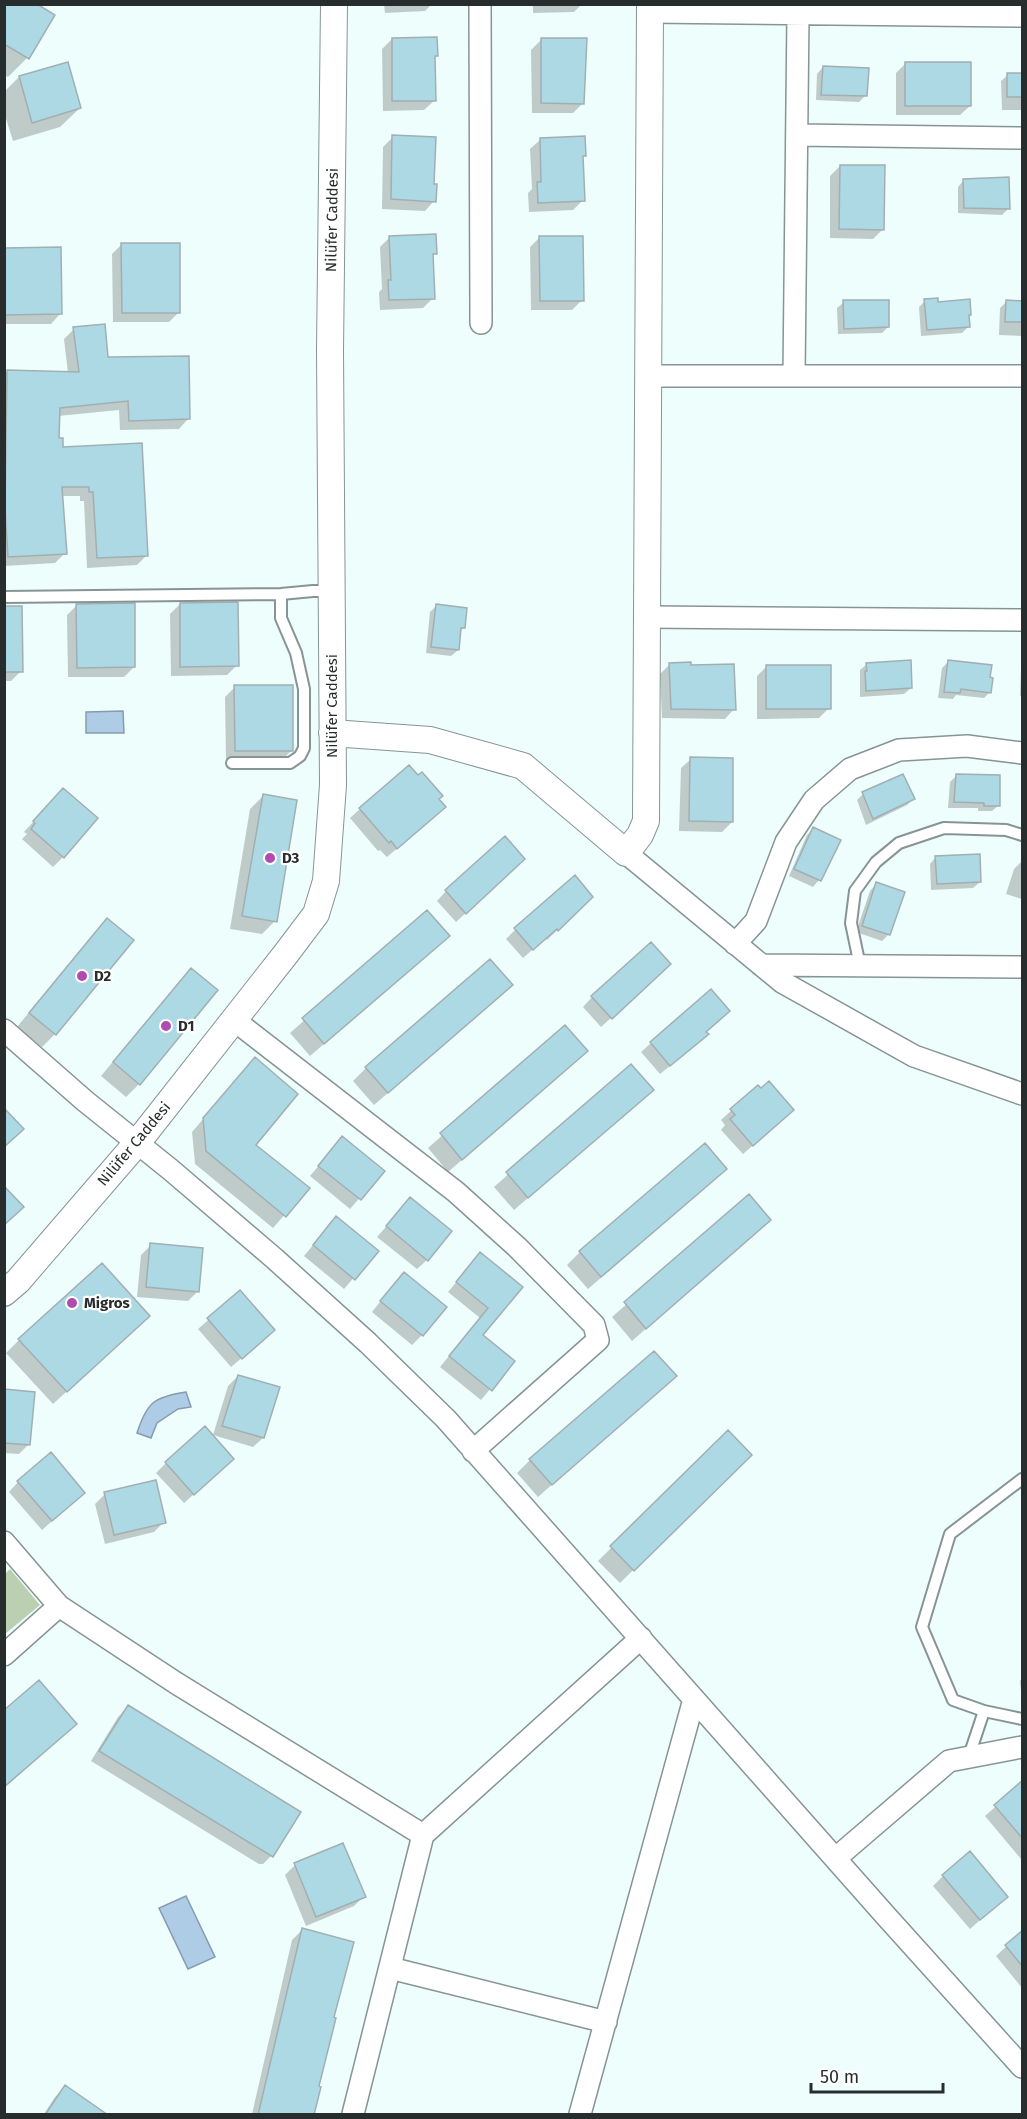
<svg xmlns="http://www.w3.org/2000/svg" width="1027" height="2119" font-family="'Fira Sans',sans-serif">
<style>
.green{fill:#bbd0b1}
.water{fill:#aecce6;stroke:#869cae;stroke-width:1.5}
.shadow{fill:#0003}
.building{fill:#add9e5;stroke:#a1afb3;stroke-width:1.5}
.lines{fill:none;stroke-linecap:round;stroke-linejoin:round}
.service-casing{stroke:#869593;stroke-width:14}
.minor-casing{stroke:#869593;stroke-width:24}
.tertiary-casing{stroke:#869593;stroke-width:28}
.service{stroke:#fff;stroke-width:10}
.minor{stroke:#fff;stroke-width:21}
.tertiary{stroke:#fff;stroke-width:26}
.poi-dot{fill:#af4bb1;stroke:#fff;stroke-width:2}
.labels{text-anchor:middle;stroke-width:4.5;stroke-linejoin:round;paint-order:stroke}
.street-label{font-size:15px;fill:#272d2c;stroke:#fff}
.poi-label{font-size:15px;font-weight:bold;fill:#272d2c;stroke:#fff;text-anchor:start}
</style>
<rect width="100%" height="100%" fill="#eefefc"/>
<path class="green" d="M10,1569L40,1605L5,1634V1574Z"/>
<path class="water" d="M123,711L124,733H86V712Z
M186,1392L191,1407L178,1409L157,1423L151,1438L137,1433C147,1402 154,1397 186,1392Z
M186,1896L215,1957L188,1969L159,1908Z"/>
<path class="shadow" d="M4,4L53,16L27,58L8,77L4,75Z
M384,4H432L425,11L385,13Z
M533,4H582L574,12L533,13Z
M392,39L436,55L433,58L434,101L424,110L383,111L382,49Z
M541,40L583,103L573,113H532L531,50Z
M906,63L970,106L960,115H896V73Z
M823,67L866,95L859,102L816,100L817,74Z
M1008,75H1022V110H1002L1001,81Z
M19,77L80,108L60,127L13,141L4,112V92Z
M393,137L432,186L434,201L425,211L382,209L383,147Z
M540,140L585,155L581,158L583,200L573,210L529,212L528,193L532,189L530,149Z
M840,166L883,229L873,239L830,238V176Z
M964,180L1009,208L1002,215L958,213V187Z
M390,237L435,253L432,257L433,298L423,308L380,310L379,292L382,289L380,247Z
M540,237L582,300L572,310H531L530,247Z
M122,244L179,312L169,322H113L112,254Z
M4,249L60,314L51,324H4Z
M925,301L970,314L967,317L968,327L962,333L921,336L919,307Z
M844,302L888,327L882,333L838,334L837,308Z
M1006,302H1022V336L999,335L1000,308Z
M74,329L107,359L188,419L179,429L120,430L119,410L58,416V439L62,448L147,555L137,565L87,568L84,501H80V496H61L65,553L55,563L4,566V374L7,371L68,373L64,339Z
M180,604L237,665L227,675L171,676L170,614Z
M77,605L134,667L124,677H68L67,615Z
M436,606L464,627L460,632L458,650L451,656L426,653L430,612Z
M4,608L21,671L11,681H4Z
M948,662L990,692L984,698L956,695L953,699L938,698L942,668Z
M670,664L734,709L725,719L662,718L660,674Z
M867,664L911,688L904,694L860,697V670Z
M767,666L829,708L819,718L757,719V676Z
M1022,667V696H1020L1021,669Z
M235,687L292,750L282,760H226L225,697Z
M691,759L732,822L722,832L679,831L681,768Z
M957,775L999,805L992,811H978V808H948L950,782Z
M418,777L437,799L434,817L387,857L380,850L378,851L350,818L360,809Z
M863,794L913,799L907,805L866,825L857,800Z
M263,796L275,921L262,934L230,929L250,809Z
M53,800L63,857L53,867L22,839L27,834L24,832Z
M814,829L839,840L819,880L813,887L789,876L807,835Z
M936,857L980,882L973,888L931,890L930,864Z
M1021,862L1022,863V899L1006,894L1014,869Z
M876,884L896,910L888,935L882,941L856,932L870,891Z
M491,890L456,922L437,901L446,891Z
M591,897L547,940L546,938L523,958L506,939L515,930Z
M427,912L435,949L310,1056L290,1033Z
M107,920L55,1034L42,1047L17,1027L94,933Z
M191,970L139,1084L126,1097L101,1076L178,983Z
M660,974L601,1027L583,1007L592,997Z
M498,998L374,1105L353,1081L366,1068Z
M565,1027L573,1064L448,1172L428,1148Z
M705,1032L707,1034L697,1044L660,1074L641,1052L651,1043Z
M255,1059L254,1145L308,1188L273,1228L195,1164L192,1132Z
M631,1066L639,1103L514,1210L494,1187Z
M757,1087L782,1120L743,1154L721,1130L725,1125L721,1120Z
M342,1138L383,1171L350,1209L310,1176Z
M712,1182L588,1289L567,1265L580,1252Z
M749,1196L769,1220L632,1341L612,1317Z
M410,1199L427,1260L417,1269L377,1237Z
M327,1228L377,1251L344,1289L304,1256Z
M151,1245L198,1291L188,1301L137,1297L141,1255Z
M480,1254L521,1287L481,1335L513,1362L481,1400L440,1367L480,1318L448,1292Z
M394,1284L422,1335L412,1345L372,1312Z
M240,1292L263,1340L231,1367L198,1329Z
M135,1329L53,1404L6,1353L19,1340Z
M238,1376L263,1438L253,1447L213,1435L228,1386Z
M675,1376L538,1497L517,1473L530,1460Z
M4,1391L29,1444L19,1454L4,1453Z
M728,1432L749,1455L620,1583L598,1561Z
M166,1463L222,1469L184,1503L156,1473Z
M18,1482L74,1502L42,1530L9,1492Z
M105,1494L164,1522L154,1532L105,1544L95,1504Z
M1022,1678V1701L1020,1681Z
M128,1707L273,1854L263,1864H259L91,1761L118,1717Z
M4,1713L65,1734L4,1788Z
M1021,1784L1022,1785L1021,1859L985,1816Z
M295,1865L364,1896L354,1906L306,1926L285,1875Z
M943,1876L996,1906L970,1929L933,1886Z
M302,1930L352,1943L311,2114H252L292,1940Z
M1022,1932V1988L996,1956Z
M65,2087L105,2114H44L55,2097Z"/>
<path class="building" d="M4,4H37L55,15L29,59L4,44Z
M437,37L438,56H435L436,101H392V38Z
M541,38H587L584,104L541,103Z
M68,62L81,108L32,123L19,76Z
M905,62H971V106H905Z
M823,66L869,68L867,96L821,95Z
M1007,73H1023V97H1007Z
M392,135L436,137L434,184H437L436,202L391,199Z
M585,136L586,156H583L585,201L538,203L537,182H541L540,138Z
M840,165H885L884,230L839,229Z
M1009,177L1010,209L964,208L963,179Z
M436,234L437,254H433L435,299L389,300L388,280H391L389,236Z
M539,236H583L584,301H540Z
M121,243H180V313H122Z
M61,247L62,314L4,315V248Z
M938,298V302L970,299L971,315H969L970,327L927,330L924,299Z
M843,300H889V327L844,329Z
M1006,300L1023,301V322H1005Z
M105,324L108,357L189,356L190,419L129,421L128,401L60,408L59,438H63V447L142,443L148,556L97,558L93,492H89V487H62L67,554L8,557L5,508L7,370L79,372L73,327Z
M238,602L239,666L180,667V603Z
M135,603V667L77,668L76,604Z
M436,604L467,608L465,628H461L459,650L431,647Z
M4,606H22L23,672H4Z
M911,660L912,688L866,691L865,671H867L866,663Z
M948,660L992,665L990,677L993,678L991,693L961,689L960,693L944,692Z
M691,662V665L734,664L736,710L671,709L669,663Z
M766,665H831V709H766Z
M234,685H293V751H235Z
M690,757L733,758V822L689,821Z
M409,765L418,775L422,772L443,796L439,799L446,807L397,849L391,841L389,843L359,808Z
M903,774L915,799L873,819L862,792Z
M956,774L1000,775V806H984V803L954,802Z
M63,788L98,818L64,858L31,829L35,823L33,821Z
M263,794L297,800L277,922L242,916Z
M813,827L841,840L821,881L794,869Z
M505,836L525,859L466,914L445,890Z
M980,854L981,882L937,884L935,856Z
M575,875L593,897L558,931L557,929L533,950L514,928Z
M876,882L905,892L890,935L862,926Z
M427,910L450,936L324,1044L302,1018Z
M107,918L134,940L56,1035L29,1013Z
M651,942L671,964L612,1019L591,996Z
M490,959L513,985L388,1093L365,1067Z
M191,968L218,990L140,1085L113,1062Z
M711,989L730,1011L706,1032L709,1034L670,1066L650,1042Z
M565,1025L588,1051L462,1160L440,1133Z
M255,1057L298,1094L256,1145L310,1188L286,1217L206,1151L203,1118Z
M631,1064L654,1090L528,1198L506,1172Z
M769,1081L794,1110L753,1146L730,1119L735,1115L730,1109L758,1085L761,1088Z
M4,1108L24,1129L4,1147Z
M342,1136L385,1171L361,1200L318,1166Z
M705,1143L727,1169L601,1277L579,1251Z
M4,1186L24,1207L4,1225Z
M749,1194L771,1220L646,1329L624,1302Z
M410,1197L452,1231L428,1261L386,1226Z
M336,1216L379,1251L355,1280L313,1245Z
M150,1243L203,1248L199,1292L146,1287Z
M480,1252L523,1287L483,1335L515,1361L492,1391L449,1356L488,1308L456,1282Z
M102,1263L150,1316L67,1392L18,1339Z
M404,1272L447,1307L423,1336L380,1301Z
M240,1290L275,1330L242,1359L207,1318Z
M654,1351L677,1376L552,1485L529,1459Z
M238,1375L280,1387L264,1438L222,1426Z
M4,1389L35,1392L30,1445L4,1443Z
M205,1426L234,1459L194,1495L165,1462Z
M728,1430L752,1455L634,1571L610,1546Z
M51,1452L85,1493L52,1521L17,1481Z
M156,1480L166,1523L114,1535L104,1492Z
M39,1680L77,1724L4,1787V1710Z
M128,1705L301,1812L273,1857L99,1751Z
M1023,1780V1839L994,1805Z
M343,1843L366,1897L316,1917L294,1863Z
M970,1851L1008,1897L980,1920L942,1875Z
M302,1928L354,1942L334,2017L336,2018L319,2086L321,2087L314,2115H258Z
M1023,1930V1967L1005,1945Z
M65,2085L108,2115H45Z"/>
<g class="lines">
<defs>
<path id="service" d="M4,597L281,594L313,591H331
M232,763H290L300,756L304,748V689L296,653L281,618V594
M860,966L851,923L855,891L876,862L899,843L944,828L1006,830L1022,835
M1022,1479L950,1534L922,1627L953,1700L984,1711L1022,1719
M969,1756L984,1711"/>
<path id="minor" d="M480,4L481,323
M650,12L1022,16
M797,135L1022,138
M648,376H1022
M794,376L798,14
M647,617L1022,620
M626,853L782,982L914,1056L1022,1094
M735,944L756,921L786,842L814,800L850,769L899,750L967,746L1022,753
M761,965L1022,967
M234,1020L456,1192L517,1247L594,1325L598,1340L473,1451
M4,1030L85,1101L171,1170L275,1259L368,1343L446,1419L886,1916L1022,2067
M4,1542L59,1606L176,1683L423,1835
M4,1655L59,1606
M836,1858L949,1761L1022,1747
M390,1968L606,2022
M353,2114L423,1835L641,1638
M580,2114L694,1699"/>
<path id="tertiary" d="M332,733L430,740L523,766L626,853L640,835L646,821L650,4
M4,1293L18,1281L137,1143L285,955L316,914L326,881L333,785L330,351L334,4"/>
</defs>
<use href="#service" class="service-casing"/>
<use href="#minor" class="minor-casing"/>
<use href="#tertiary" class="tertiary-casing"/>
<use href="#service" class="service"/>
<use href="#minor" class="minor"/>
<use href="#tertiary" class="tertiary"/>
</g>
<g class="poi-dot">
<circle cx="270" cy="858" r="6"/>
<circle cx="82" cy="976" r="6"/>
<circle cx="166" cy="1026" r="6"/>
<circle cx="72" cy="1303" r="6"/>
</g>
<g class="labels">
<g class="street-label">
<text transform="translate(332 220) rotate(-89)" y="5">Nilüfer Caddesi</text>
<text transform="translate(332 706) rotate(-90)" y="5">Nilüfer Caddesi</text>
<text transform="translate(134 1144) rotate(-50)" y="5">Nilüfer Caddesi</text>
</g>
<g class="poi-label">
<text x="282" y="863">D3</text>
<text x="94" y="981">D2</text>
<text x="178" y="1031">D1</text>
<text x="84" y="1308">Migros</text>
</g>
</g>
<rect width="1027" height="2119" fill="none" stroke="#272d2c" stroke-width="12"/>
<path d="M811 2083v9h132v-9" fill="none" stroke="#272d2c" stroke-width="3"/>
<text x="820" y="2083" font-size="18" fill="#272d2c" stroke="#ffffff" stroke-width="4.5" paint-order="stroke">50 m</text>
</svg>
